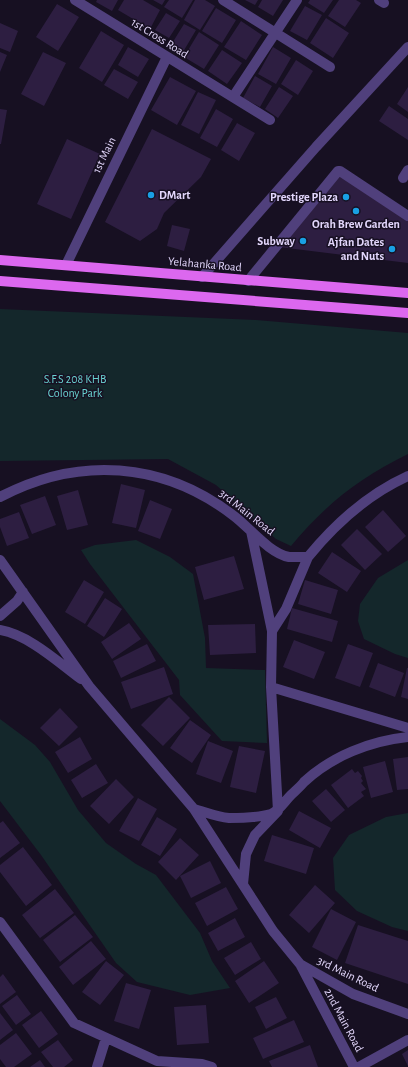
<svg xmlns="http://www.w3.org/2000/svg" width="408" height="1067" font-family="'Alegreya Sans',sans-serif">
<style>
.green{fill:#14272b}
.building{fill:#2d1e41}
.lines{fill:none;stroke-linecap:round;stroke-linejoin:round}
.minor{stroke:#50407c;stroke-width:10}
.major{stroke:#dc68ef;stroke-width:10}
.poi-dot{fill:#19a0e4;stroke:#171022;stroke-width:1.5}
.labels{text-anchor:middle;stroke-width:3;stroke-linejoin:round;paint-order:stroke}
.street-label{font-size:12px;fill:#e2d6fb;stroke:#171022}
.poi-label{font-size:12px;font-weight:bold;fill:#e2d6fb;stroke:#171022;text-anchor:end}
.park-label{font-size:12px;fill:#69d3d1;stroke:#171022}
</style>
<rect width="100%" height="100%" fill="#171022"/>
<path class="green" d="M0,309L256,320L408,333V454C359,478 326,504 291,546L276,539L216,485L168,459L0,461Z
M136,540L170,557L193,574L205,638L206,668L265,670L267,743L222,741L180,695L179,680L90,564L81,550L95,545Z
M408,560V658L395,654L364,639L358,621L360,604L378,578Z
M0,719L35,745L50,762L78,810L106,843L136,864L156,875L200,933L212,961L230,988L190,995L137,982L116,963L41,855L0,801Z
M408,813V931L392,927L357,911L335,890L333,858L349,835L386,817Z"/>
<path class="building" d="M97,0H118L112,11L96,2Z
M124,0H143L160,10L150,29L118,10Z
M153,0H165L162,5Z
M169,0H193L182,18L164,7Z
M195,0H205L215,6L200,30L184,20Z
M245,0H258L255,5Z
M262,0H283L273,16L258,7Z
M310,0H333L324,13L308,3Z
M339,0H356L361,3L345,27L328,16Z
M57,4L79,17L58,51L36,37Z
M305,6L322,15L307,40L290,31Z
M216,8L236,20L222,43L202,31Z
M166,13L180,21L169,38L155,30Z
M326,18L349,33L333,58L310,43Z
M241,21L262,35L246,60L224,47Z
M0,23L18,31L10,52L0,48Z
M184,24L196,30L183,52L171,45Z
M101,31L124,45L102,82L79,68Z
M199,32L219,45L204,69L184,57Z
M128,47L149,59L138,77L118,65Z
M273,47L291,58L276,84L258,74Z
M222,50L242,63L227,84L208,71Z
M0,52L7,55L0,72Z
M43,52L66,63L44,106L21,94Z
M296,60L313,71L298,95L281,84Z
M114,69L138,82L128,99L104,85Z
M255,76L272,86L260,107L243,98Z
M170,77L196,91L177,125L151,110Z
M279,87L293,96L278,118L265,109Z
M408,87V112L397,104Z
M198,92L216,100L199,134L181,125Z
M389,106L408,119V140L379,121Z
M0,109L7,110L1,144H0Z
M216,109L233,119L217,147L200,138Z
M237,123L255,133L239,161L221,150Z
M152,129L211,159L201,177L164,213L157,229L140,241L105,222Z
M67,139L100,154L71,219L37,204Z
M338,174L408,220V263L279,247Z
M172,225L190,229L184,251L167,246Z
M121,484L145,490L136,528L112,523Z
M78,490L88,525L67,530L57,496Z
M45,496L56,525L32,534L20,505Z
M150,500L172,509L160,539L138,531Z
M383,510L406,536L388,552L365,527Z
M19,512L29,538L7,546L0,527V519Z
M357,529L382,554L365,570L341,545Z
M332,552L361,571L347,592L318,573Z
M234,556L244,589L204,600L195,567Z
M84,580L104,592L85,624L65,612Z
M305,580L338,590L331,614L298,604Z
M105,598L122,609L104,637L87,626Z
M292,608L338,621L332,642L287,629Z
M129,623L141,639L112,659L101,642Z
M255,624L256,653L210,655L208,625Z
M294,640L325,652L314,679L283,667Z
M147,644L156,661L121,678L113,661Z
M348,644L373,653L360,687L335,678Z
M378,663L404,673L395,697L369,687Z
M164,667L173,694L131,709L121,682Z
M407,668H408V699L401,697Z
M169,697L190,718L163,746L141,725Z
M60,708L78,727L59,746L40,728Z
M190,720L211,735L192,763L170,748Z
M80,737L92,759L68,773L55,752Z
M208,741L233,751L221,783L196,774Z
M239,746L265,751L256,793L230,787Z
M408,757V789L397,790L393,759Z
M385,761L393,792L371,798L363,767Z
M96,764L108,783L82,798L71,780Z
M352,769L355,773L358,771L362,776L361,778L363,781L361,783L366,789L361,792L364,796L348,808L331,785Z
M116,779L134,797L109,824L90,806Z
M326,789L345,810L331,822L312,801Z
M138,798L157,809L139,841L119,831Z
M299,811L331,828L320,848L289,830Z
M157,817L177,829L160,856L141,845Z
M3,821L20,843L0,858V823Z
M272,835L314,848L306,874L264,861Z
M180,838L199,855L176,880L158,862Z
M23,847L52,885L26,906L0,872V865Z
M210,861L221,883L191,898L180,876Z
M315,885L335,903L309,933L289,915Z
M226,887L238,909L207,926L195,903Z
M55,889L74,913L40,938L22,915Z
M331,909L356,922L337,960L312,947Z
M75,915L93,937L60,962L43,940Z
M235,918L245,937L218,951L208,933Z
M358,925L408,941V984L345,963Z
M91,941L106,959L73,985L59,967Z
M251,942L261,959L235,975L224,958Z
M106,961L124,975L100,1005L82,992Z
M264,961L279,983L249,1003L235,981Z
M3,974L16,992L0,1004V977Z
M126,983L151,990L139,1029L114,1021Z
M17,995L31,1014L16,1025L2,1006Z
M276,997L287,1018L266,1029L255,1007Z
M206,1005L209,1043L177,1045L174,1007Z
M41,1011L58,1034L39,1048L22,1025Z
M0,1013L13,1030L0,1040Z
M294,1020L304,1042L263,1059L253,1038Z
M16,1033L32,1054L14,1067H6L0,1059V1045Z
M58,1040L73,1060L64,1067H53L41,1052Z
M310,1045L318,1067H272L269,1061Z
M408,1050V1066L402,1054Z
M40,1060L45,1067H30Z"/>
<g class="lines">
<path class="minor" d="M75,0L270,120
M223,0L330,67
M379,0L384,3
M233,97L297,0
M403,178L408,170
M66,265L167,57
M202,277L316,147L408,47
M248,281L338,171H340L408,216
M0,497C78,456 163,461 234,516C250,528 269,553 289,557C295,557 302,557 308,557C335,524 368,494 408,476
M251,531L272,631
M0,560L89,686L194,809L273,931L300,964L354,1067
M0,616L17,601L23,592
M0,630C29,635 58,662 81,679
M271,687L408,728
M194,809C205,812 217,817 229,818C240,818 261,817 271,814C280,810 284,802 291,795C295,791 300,787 304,782C332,756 370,741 408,737
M243,884L246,854L255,835L278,811L271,687L272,631L286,609L308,557
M0,922L74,1023L157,1061L202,1064L212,1067
M300,964L353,994L408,1014
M97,1067L106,1038
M359,1067L408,1040"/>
<path class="major" d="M0,260L408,293
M0,281L408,313"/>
</g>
<g class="poi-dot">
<circle cx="151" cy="195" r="4"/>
<circle cx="346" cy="197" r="4"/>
<circle cx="356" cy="211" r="4"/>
<circle cx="303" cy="241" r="4"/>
<circle cx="392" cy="249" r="4"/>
</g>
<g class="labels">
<g class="street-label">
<text transform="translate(160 38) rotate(32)" y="4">1st Cross Road</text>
<text transform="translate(104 155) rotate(-64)" y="4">1st Main</text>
<text transform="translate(205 264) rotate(5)" y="4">Yelahanka Road</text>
<text transform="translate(247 512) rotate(38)" y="4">3rd Main Road</text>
<text transform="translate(348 974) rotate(26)" y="4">3rd Main Road</text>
<text transform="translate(344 1020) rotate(62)" y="4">2nd Main Road</text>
</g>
<g class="poi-label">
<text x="159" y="199" text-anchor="start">DMart</text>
<text x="338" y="201">Prestige Plaza</text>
<text x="356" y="228" text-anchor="middle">Orah Brew Garden</text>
<text x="295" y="245">Subway</text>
<text x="384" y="246">Ajfan Dates<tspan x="384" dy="14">and Nuts</tspan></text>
</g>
<g class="park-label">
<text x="75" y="383">S.F.S 208 KHB<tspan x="75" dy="14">Colony Park</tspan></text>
</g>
</g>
</svg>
